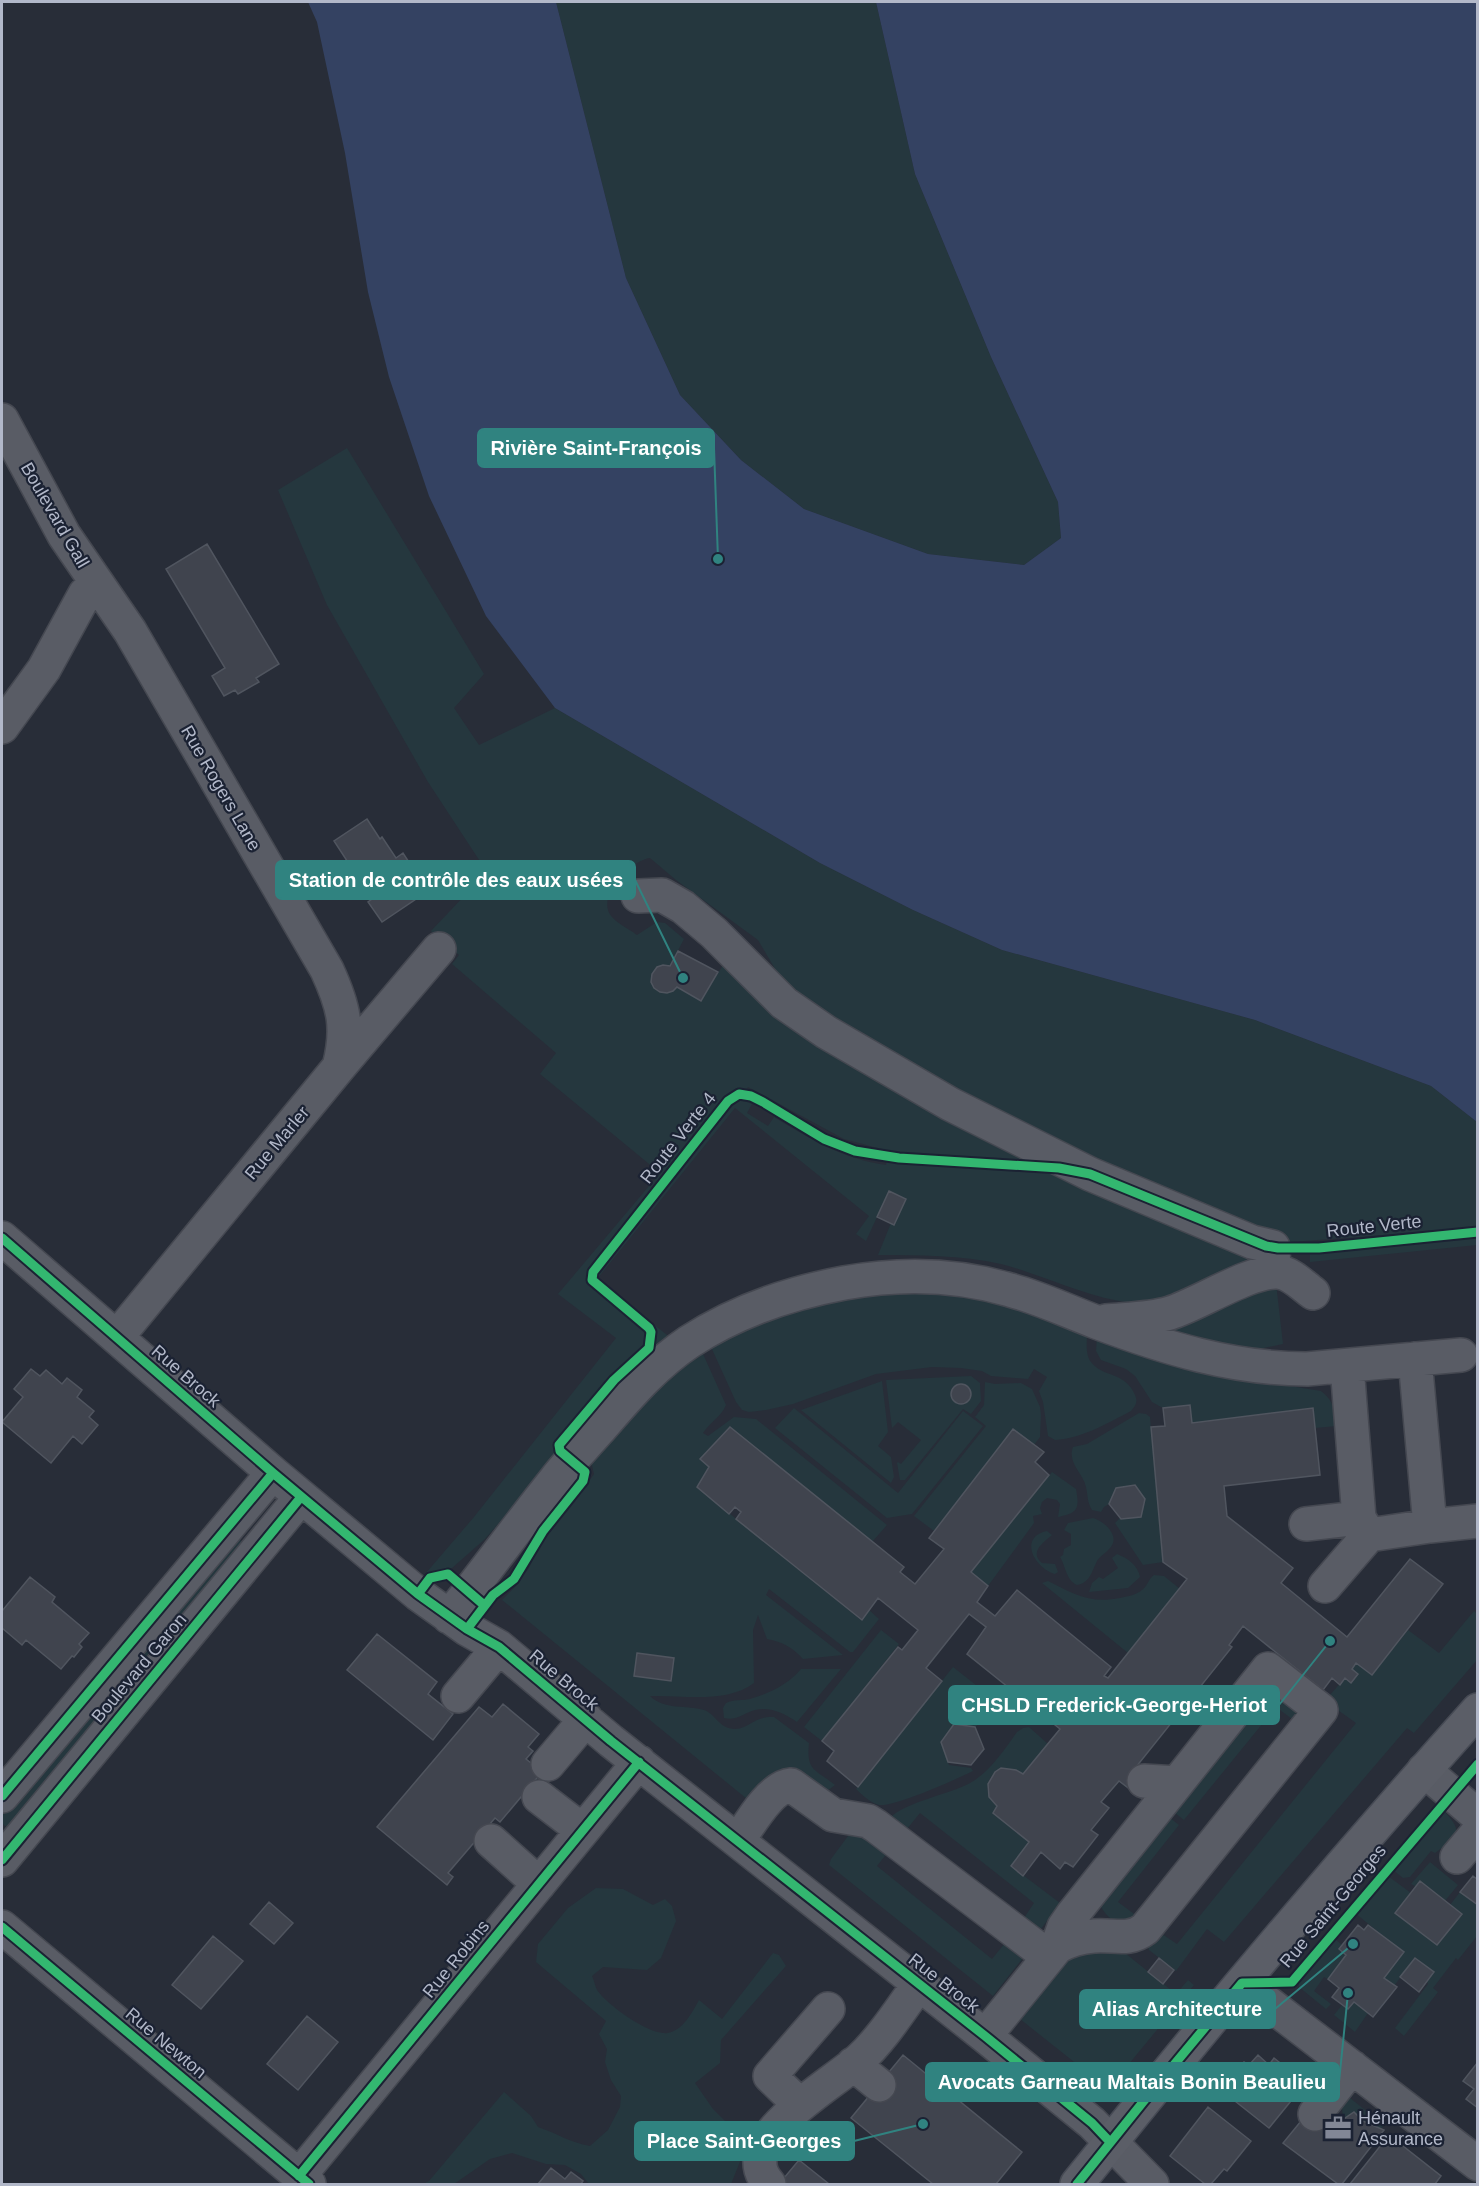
<svg xmlns="http://www.w3.org/2000/svg" width="1479" height="2186" font-family="Helvetica,sans-serif">
<style>
.green{fill:#25373e;fill-rule:evenodd}
.water{fill:#344262}
.building{fill:#40444e;stroke:#50555f;stroke-width:1.5}
.lines{fill:none;stroke-linecap:round;stroke-linejoin:round}
.minor-casing{stroke:#454851;stroke-width:36}
.major-casing{stroke:#464a54;stroke-width:36}
.minor{stroke:#595c65;stroke-width:33}
.major{stroke:#5b5e67;stroke-width:33}
.cycleway-casing{stroke:#1b2233;stroke-width:13}
.cycleway{stroke:#33b770;stroke-width:9}
.labels{text-anchor:middle;stroke-width:4.5;stroke-linejoin:round;paint-order:stroke}
.street-label{font-size:18px;fill:#b2b8c9;stroke:#1b2233}
.poi-label{font-size:18px;fill:#b2b8c9;stroke:#1b2233;text-anchor:start}
.leader{fill:none;stroke:#308380;stroke-width:2}
.callout-dot{fill:#308380;stroke:#1b2233;stroke-width:2}
.callout{fill:#308380;stroke:#308380;stroke-width:2}
.callout-label{font-size:20px;text-anchor:middle;font-weight:bold;fill:#fff}
</style>
<rect width="100%" height="100%" fill="#282d38"/>
<path class="green" d="M556,2H876L915,174L991,357L1058,502L1061,538L1024,565L928,554L804,509L741,460L680,395L626,278Z
M347,448L484,674L454,708L479,745L555,708L820,863L913,910L1002,950L1255,1020L1431,1086L1477,1122V1228L1291,1242L1256,1234L1221,1221L1112,1173L953,1100L796,999L784,984L758,940L676,880L650,858C633,860 602,890 608,910C611,921 628,928 637,935L657,922L665,923L684,939L670,966C652,962 646,982 660,992L673,991L677,987L701,1000L723,965C789,1024 872,1065 949,1110L945,1118L974,1123L1149,1208L1243,1248L1247,1259C1230,1280 1206,1292 1181,1297C1165,1300 1148,1305 1132,1303C1087,1298 1044,1275 1001,1264C960,1255 919,1255 878,1255L891,1223L894,1224L905,1198L889,1191L866,1241L856,1234L869,1216L735,1108L597,1279L672,1339L656,1350L614,1391L485,1539L452,1568L442,1572L426,1573L474,1517L616,1338L558,1294L660,1173L540,1074L556,1053L452,964L459,955L431,931L487,872L428,782L327,605L278,490ZM748,1087L844,1139L889,1151L886,1165C845,1160 809,1138 774,1117L768,1126L747,1113L752,1104L741,1099Z
M1469,1238L1477,1239V1245L1310,1262V1254Z
M1276,1283L1283,1344L1244,1352L1170,1333L1172,1324Z
M898,1291L983,1299L1030,1312L1087,1334C1087,1342 1085,1354 1091,1362C1103,1378 1125,1371 1135,1395C1138,1402 1136,1405 1131,1411C1106,1424 1083,1438 1055,1440L1048,1436L1043,1402L1039,1391L1047,1377L1034,1369L1028,1379L991,1376L982,1371L961,1368L932,1367L876,1374L793,1404L766,1410L749,1412L742,1410L736,1402L711,1347L750,1326L822,1302Z
M1097,1338L1253,1380L1321,1391C1334,1401 1335,1411 1337,1426L1315,1428L1312,1408L1192,1423L1190,1405L1163,1408L1152,1402L1135,1376L1126,1369L1101,1360L1096,1351Z
M703,1354L726,1405C721,1417 710,1422 703,1433L708,1436L734,1417L756,1419L887,1525L872,1542L730,1427L700,1459L709,1467L697,1487L861,1620L869,1610L879,1619L853,1652H850L769,1589L766,1595L843,1655L803,1659C792,1647 783,1642 767,1639L758,1615L753,1630L754,1683C726,1704 683,1695 650,1696C664,1710 687,1705 704,1710C716,1714 719,1729 735,1729C751,1728 753,1716 774,1717L809,1743C806,1771 815,1769 835,1785L826,1792C781,1761 787,1760 752,1803L502,1600L515,1587L529,1568L540,1544L573,1504L594,1474L590,1457L636,1407L674,1374ZM638,1653L674,1658L671,1681L634,1676Z
M971,1376L980,1383L981,1401L971,1414L963,1409L905,1480H900L897,1463L898,1462L901,1464L921,1440L898,1422L892,1428L886,1380Z
M882,1381L888,1432L878,1446L891,1457L894,1477L891,1483L801,1410Z
M985,1382L995,1384L1021,1383L1032,1389L1040,1407L1041,1415L1040,1437L1034,1445L1013,1430L934,1531L914,1516L986,1426L975,1417L984,1405Z
M794,1408L898,1493L963,1411L983,1426L912,1514L887,1518L775,1428Z
M1139,1413L1146,1414L1150,1417L1163,1562L1143,1565L1115,1523L1120,1518L1141,1516L1145,1499L1135,1485L1116,1488L1109,1504L1104,1507L1101,1512L1092,1510C1087,1502 1088,1496 1086,1487C1083,1473 1067,1463 1073,1447L1087,1444Z
M1052,1472L1076,1489C1080,1510 1077,1513 1058,1517L1060,1504L1057,1500L1047,1498L1042,1502L1040,1508L1042,1514L1033,1516L1034,1523L988,1586L971,1572Z
M1093,1518C1104,1521 1121,1536 1110,1548C1106,1553 1100,1556 1097,1561C1092,1571 1090,1583 1077,1585C1066,1580 1066,1567 1060,1557L1063,1555L1064,1549L1071,1545V1534L1064,1530L1068,1523Z
M1047,1531L1052,1535C1043,1543 1029,1552 1042,1563L1055,1564L1058,1572L1055,1574C1034,1568 1018,1537 1047,1531Z
M239,1539L246,1546L12,1826H5L2,1823V1815L231,1542Z
M1117,1554C1127,1558 1138,1565 1140,1577L1128,1588L1089,1592L1092,1583L1099,1577L1103,1579L1118,1568L1112,1558Z
M1154,1575L1164,1576L1180,1589L1128,1653L1042,1583L1048,1581C1074,1594 1089,1604 1120,1598C1129,1596 1136,1595 1142,1590C1148,1586 1148,1579 1154,1575Z
M1474,1611L1477,1614V1660L1414,1733L1407,1728L1224,1942L1207,1929L1176,1971L1149,1950L1147,1944L1155,1936L1162,1934L1177,1944L1356,1723L1335,1708L1338,1704L1328,1697L1345,1678L1351,1682L1352,1669L1356,1663L1372,1675L1408,1630L1439,1653Z
M881,1630L899,1644L822,1741L804,1727Z
M953,1667L981,1689L968,1706L979,1716L981,1722L975,1727L954,1724L941,1742L949,1765L971,1768L973,1771C957,1779 895,1807 879,1805C871,1803 862,1795 856,1789Z
M801,1669H841L797,1722C782,1712 765,1704 747,1713C738,1717 734,1720 724,1718L723,1708L726,1703C734,1699 742,1701 750,1699C768,1694 789,1684 801,1669Z
M1275,1689L1300,1705L1297,1717L1292,1719L1276,1707L1184,1820L1170,1809L1257,1697Z
M1029,1727L1048,1744L1023,1774C995,1757 975,1788 997,1806L993,1813L1029,1842L1011,1866L1060,1903L1038,1933L1022,1921L1034,1903L920,1813L902,1835L887,1822C898,1803 949,1795 970,1783C989,1773 1005,1749 1017,1732L1023,1728Z
M1443,1810C1465,1833 1458,1836 1435,1853L1431,1851L1410,1877L1403,1878L1393,1870Z
M1165,1814L1179,1825L1118,1902L1134,1914V1920L1121,1926C1110,1918 1101,1913 1099,1899Z
M851,1832L892,1847L877,1866L992,1959L1005,1943L1023,1958L993,1996L829,1865L831,1859Z
M1430,1862L1458,1885L1445,1901L1411,1884Z
M1388,1876L1411,1893L1396,1913L1437,1945L1462,1914L1450,1905L1460,1892L1477,1905V1936L1458,1960L1456,1958L1433,1988L1438,1992L1404,2036L1395,2028L1428,1984L1415,1958L1394,1986L1384,1978L1403,1952L1355,1913Z
M596,1888L623,1889L653,1905L665,1899L672,1906L676,1921L661,1958L647,1970L603,1967L592,1976C594,1980 595,1986 597,1990C607,2005 650,2036 668,2033C683,2030 692,2013 699,2000L722,2019L773,1953L779,1955L786,1966L721,2040L720,2063L695,2083L713,2109L738,2134L743,2154L731,2184H589L581,2174L565,2165L546,2164L512,2153L490,2159L454,2184H423L429,2181L504,2092L531,2116L538,2127C556,2133 571,2143 590,2146L608,2130L620,2107L621,2096L611,2080L605,2062L607,2049L599,2034L606,2021L536,1962L538,1944L568,1908Z
M1334,1938L1342,1945L1339,1949L1346,1955L1328,1979L1324,1977L1314,1991L1331,2004L1326,2009L1299,1987L1298,1981Z
M1081,1949L1125,1953L1176,1994L1188,1980L1194,1985L1119,2076C1109,2080 1103,2080 1093,2077L1020,2019L1070,1957Z
M1354,2002L1368,2013L1355,2032L1334,2015L1342,2005L1348,2009Z
M1350,2098L1384,2125L1381,2129L1363,2121L1354,2113L1343,2119L1342,2108Z"/>
<path class="water" d="M308,2H556L626,278L680,395L741,460L804,509L928,554L1024,565L1061,538L1058,502L991,357L915,174L876,2H1477V1122L1431,1086L1255,1020L1002,950L913,910L820,863L555,708L486,616L429,496L389,377L368,292L345,153L317,22Z"/>
<path class="building" d="M207,544L279,664L256,678L259,682L238,694L235,690L224,696L212,676L225,668L166,569Z
M367,819L380,839L382,837L396,858L403,853L418,876L412,880L422,895L382,922L368,902L372,899L334,841Z
M678,951L718,972L701,1001L677,987L673,991L667,993L660,992L654,988L651,982L652,974L657,967L663,965L670,966Z
M889,1191L906,1199L894,1225L877,1217Z
M31,1369L40,1376L46,1370L62,1384L67,1378L82,1390L77,1397L94,1411L89,1417L98,1425L82,1444L73,1436L51,1463L2,1422L23,1397L14,1389Z
M951 1394a10 10 0 1 1 20 0a10 10 0 1 1-20 0Z
M1190,1405L1192,1423L1313,1408L1320,1475L1224,1486L1227,1516L1293,1568L1281,1583L1347,1637L1410,1559L1443,1584L1372,1675L1356,1663L1352,1669L1358,1674L1351,1683L1345,1678L1340,1685L1332,1678L1323,1690L1243,1626L1229,1645L1232,1647L1132,1772L1149,1804L1119,1781L1101,1802L1109,1808L1091,1830L1098,1835L1073,1867L1065,1862L1060,1869L1041,1852L1023,1876L1011,1866L1029,1842L993,1813L997,1806L989,1797L988,1784L995,1772L1001,1768L1016,1770L1023,1774L1060,1729L967,1654L986,1627L969,1614L926,1668L942,1681L858,1787L827,1761L834,1751L822,1741L898,1647L902,1650L918,1630L878,1598L862,1620L736,1519L741,1512L735,1507L729,1514L697,1487L709,1467L700,1459L730,1427L904,1567L900,1572L915,1584L944,1549L929,1538L1013,1429L1044,1452L1035,1462L1049,1475L971,1572L988,1586L977,1602L995,1616L1017,1590L1111,1667L1104,1676L1108,1678L1187,1579L1163,1562L1151,1427L1165,1426L1163,1408Z
M1135,1485L1145,1499L1141,1517L1121,1519L1109,1504L1116,1488Z
M30,1577L55,1597L52,1602L89,1633L79,1644L82,1647L74,1657L72,1656L61,1669L26,1640L22,1645L2,1628V1611Z
M377,1634L437,1682L428,1694L453,1714L433,1740L347,1670Z
M637,1653L674,1658L671,1681L634,1676Z
M503,1704L539,1734L528,1747L533,1751L526,1759L542,1772L500,1822L495,1818L448,1873L453,1877L447,1885L377,1827L479,1707L492,1717Z
M954,1724L975,1727L984,1749L971,1765L948,1762L941,1742Z
M1473,1876L1478,1880V1905L1460,1892Z
M1420,1881L1462,1914L1437,1945L1395,1913Z
M269,1902L293,1923L274,1944L250,1924Z
M1358,1925L1364,1930L1368,1925L1404,1952L1384,1978L1397,1987L1373,2017L1354,2002L1348,2009L1332,1997L1339,1988L1328,1979L1346,1955L1339,1949Z
M213,1936L243,1961L201,2009L172,1985Z
M1159,1958L1174,1970L1163,1984L1148,1972Z
M1415,1958L1434,1972L1419,1992L1400,1977Z
M307,2016L338,2042L298,2090L267,2064Z
M903,2055L1022,2152L996,2184H933L851,2118Z
M1258,2055L1269,2065L1274,2058L1299,2078L1293,2085L1300,2090L1269,2128L1226,2094L1236,2082L1231,2078L1244,2062L1249,2065Z
M1478,2062V2108L1466,2099L1474,2089L1463,2081Z
M1208,2107L1251,2141L1227,2171L1224,2169L1211,2184H1205L1170,2156Z
M1327,2112L1339,2122L1354,2112L1363,2121L1384,2130L1342,2184H1338L1283,2143L1306,2115Z
M1389,2135L1441,2176L1435,2184H1350Z
M799,2160L829,2184H779Z
M551,2168L565,2179L571,2172L583,2181L581,2184H538Z"/>
<g class="lines">
<defs>
<path id="minor" d="M2,420L64,535L130,631L327,970C344,1007 349,1028 339,1067
M2,727L44,669L85,594L96,583
M638,896L662,895L683,907L714,933L784,1003L826,1032L950,1104L1090,1174L1252,1242L1273,1247L1274,1272
M2,1238L273,1473L418,1594L467,1629L499,1647L611,1741L985,2036L1092,2123L1152,2184
M1106,1321C1126,1319 1150,1319 1170,1313C1199,1304 1251,1270 1278,1272C1291,1273 1302,1285 1313,1293
M117,1337L339,1067L439,949
M1347,1366L1359,1518
M1306,1524L1359,1518L1369,1535
M1430,1526L1478,1521
M1325,1586L1369,1535L1430,1526L1415,1359
M449,1617C485,1572 519,1525 555,1480C568,1463 584,1447 598,1431C626,1399 653,1366 689,1342C735,1312 790,1293 844,1283C900,1273 956,1274 1010,1290C1040,1298 1067,1311 1096,1322C1165,1348 1233,1369 1307,1369L1461,1355
M458,1696L499,1647
M548,1764L586,1719
M1424,1770L1478,1816
M1144,1781L1177,1783
M2,1796L273,1473
M539,1797L582,1830
M491,1841L539,1884
M738,1841C749,1825 770,1787 791,1785L833,1815L868,1821L876,1826L1049,1957
M1457,1857L1478,1832
M2,1860L301,1497
M2,1927L309,2184
M1242,1983L1478,2164
M985,2036L1057,1947C1069,1940 1080,1937 1094,1936C1113,1934 1128,1942 1145,1929L1321,1710L1268,1669L1073,1914L1064,1927L1057,1947
M853,2064L879,2085
M800,2105L770,2076L828,2009
M1315,2114L1352,2067
M299,2176L639,1762
M769,2184C763,2177 759,2170 760,2159C762,2124 834,2082 859,2060C882,2039 900,2010 919,1984"/>
<path id="major" d="M1077,2184C1206,2023 1340,1864 1478,1710"/>
</defs>
<use href="#minor" class="minor-casing"/>
<use href="#major" class="major-casing"/>
<use href="#minor" class="minor"/>
<use href="#major" class="major"/>
<defs>
<path id="cycleway" d="M2,1238L273,1473L418,1594L467,1629L499,1647L611,1741L985,2036L1092,2123L1110,2142
M418,1594L430,1578L448,1574L484,1605
M467,1629L493,1595L514,1579L543,1531L583,1481L585,1472L560,1451L559,1445L614,1380L649,1348L651,1332L649,1328L592,1280L593,1272L728,1101L739,1094L751,1096L763,1102L824,1139L855,1151L899,1158L1059,1168L1090,1174L1266,1246L1278,1248H1319L1478,1232
M2,1796L273,1473
M2,1860L301,1497
M2,1927L309,2184
M299,2176L639,1762
M1077,2184L1143,2102L1242,1983L1292,1982L1478,1764"/>
</defs>
<use href="#cycleway" class="cycleway-casing"/>
<use href="#cycleway" class="cycleway"/>
</g>
<defs>
<symbol id="office-bare" viewBox="-9 -9 18 18"><path d="M-6-3h4V-5.5h4V-3h4V5H-6ZM-1-4.5V-3h2v-1.5ZM-6 0V1H6V0Z" fill="#828796" stroke="#1b2233" stroke-width="2.5" paint-order="stroke"/></symbol>
</defs>
<g fill-rule="evenodd">
<use href="#office-bare" x="1319" y="2109" width="38" height="38"/>
</g>
<g class="labels">
<g class="street-label">
<text transform="translate(55 515) rotate(60)" y="6">Boulevard Gall</text>
<text transform="translate(221 788) rotate(60)" y="6">Rue Rogers Lane</text>
<text transform="translate(678 1138) rotate(-52)" y="6">Route Verte 4</text>
<text transform="translate(277 1143) rotate(-50)" y="6">Rue Marler</text>
<text transform="translate(1374 1226) rotate(-6)" y="6">Route Verte</text>
<text transform="translate(186 1376) rotate(41)" y="6">Rue Brock</text>
<text transform="translate(139 1668) rotate(-50)" y="6">Boulevard Garon</text>
<text transform="translate(564 1680) rotate(40)" y="6">Rue Brock</text>
<text transform="translate(1333 1906) rotate(-50)" y="6">Rue Saint-Georges</text>
<text transform="translate(456 1959) rotate(-51)" y="6">Rue Robins</text>
<text transform="translate(944 1983) rotate(38)" y="6">Rue Brock</text>
<text transform="translate(166 2043) rotate(40)" y="6">Rue Newton</text>
</g>
<g class="poi-label">
<text x="1358" y="2124">Hénault<tspan x="1358" dy="21">Assurance</tspan></text>
</g>
</g>
<path class="leader" d="M718 559L714 448M683 978L635 880M1330 1641L1279 1705M1353 1944L1275 2009M1348 1993L1339 2082M923 2124L854 2141"/>
<g class="callout-dot">
<circle cx="718" cy="559" r="6"/>
<circle cx="683" cy="978" r="6"/>
<circle cx="1330" cy="1641" r="6"/>
<circle cx="1353" cy="1944" r="6"/>
<circle cx="1348" cy="1993" r="6"/>
<circle cx="923" cy="2124" r="6"/>
</g>
<g class="callout">
<rect x="478" y="429" width="236" height="38" rx="6"/>
<rect x="276" y="861" width="359" height="38" rx="6"/>
<rect x="949" y="1686" width="330" height="38" rx="6"/>
<rect x="1080" y="1990" width="195" height="38" rx="6"/>
<rect x="926" y="2063" width="413" height="38" rx="6"/>
<rect x="635" y="2122" width="219" height="38" rx="6"/>
</g>
<g class="callout-label">
<text x="596" y="455">Rivière Saint-François</text>
<text x="456" y="887">Station de contrôle des eaux usées</text>
<text x="1114" y="1712">CHSLD Frederick-George-Heriot</text>
<text x="1177" y="2016">Alias Architecture</text>
<text x="1132" y="2089">Avocats Garneau Maltais Bonin Beaulieu</text>
<text x="744" y="2148">Place Saint-Georges</text>
</g>
<rect width="1479" height="2186" fill="none" stroke="#b2b8c9" stroke-width="6"/>
</svg>
